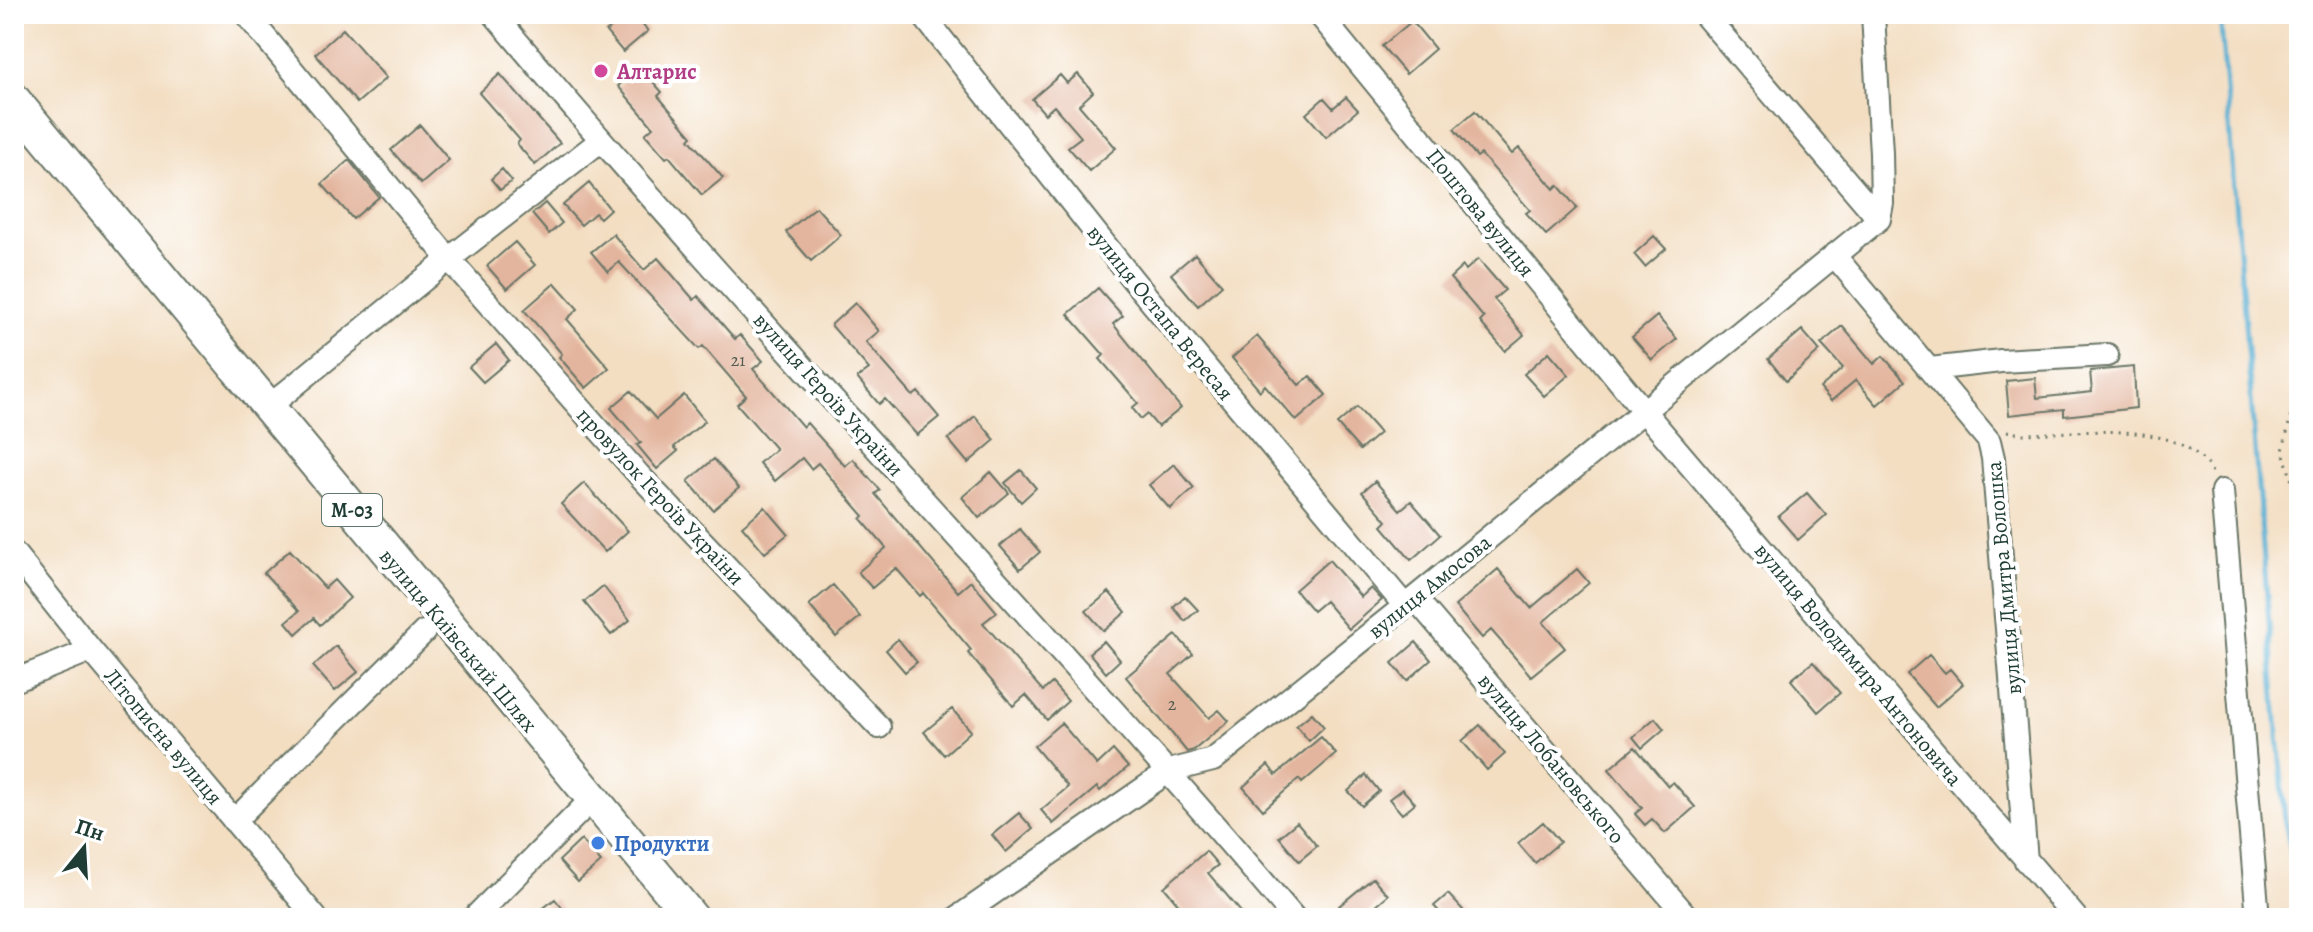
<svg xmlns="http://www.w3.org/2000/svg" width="2313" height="932" font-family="Alegreya,serif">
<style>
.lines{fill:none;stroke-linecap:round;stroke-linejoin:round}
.stream{stroke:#54aed1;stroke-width:5}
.building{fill:#e3b59e}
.minor-casing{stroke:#697566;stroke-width:26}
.highway-casing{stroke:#697566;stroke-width:36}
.path{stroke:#697566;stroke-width:3;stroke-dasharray:2 6;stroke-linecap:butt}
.minor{stroke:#fff;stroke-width:22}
.highway{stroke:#fff;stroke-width:32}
.hotel-dot{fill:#d1479c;stroke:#fff;stroke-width:3}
.shop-dot{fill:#3f7fe0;stroke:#fff;stroke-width:3}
.labels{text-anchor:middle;stroke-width:8;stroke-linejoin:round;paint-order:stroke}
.number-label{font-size:18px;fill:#505b4e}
.shield{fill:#fff;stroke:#627771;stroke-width:2}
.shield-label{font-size:20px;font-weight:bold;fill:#1f3d34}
.hotel-label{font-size:22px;font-weight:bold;fill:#b23c85;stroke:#fff;text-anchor:start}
.street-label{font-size:22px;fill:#1f3d34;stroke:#fff}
.shop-label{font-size:22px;font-weight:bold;fill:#366cbe;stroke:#fff;text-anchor:start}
</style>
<rect width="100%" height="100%" fill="#fff"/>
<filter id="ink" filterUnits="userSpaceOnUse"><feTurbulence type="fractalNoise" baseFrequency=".0125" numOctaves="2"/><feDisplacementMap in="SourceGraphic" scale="16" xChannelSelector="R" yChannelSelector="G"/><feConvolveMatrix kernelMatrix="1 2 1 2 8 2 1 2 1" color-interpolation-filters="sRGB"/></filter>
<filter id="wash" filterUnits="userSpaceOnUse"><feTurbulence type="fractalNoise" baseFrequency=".006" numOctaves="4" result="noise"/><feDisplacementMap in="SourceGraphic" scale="32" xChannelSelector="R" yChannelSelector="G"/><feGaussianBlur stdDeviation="1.8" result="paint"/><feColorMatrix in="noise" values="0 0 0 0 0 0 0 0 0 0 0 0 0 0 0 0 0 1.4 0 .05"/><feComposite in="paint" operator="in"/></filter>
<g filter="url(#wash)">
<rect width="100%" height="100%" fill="#f3dec2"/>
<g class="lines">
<path class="stream" d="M2220,14L2285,821L2299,891"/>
</g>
<g id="blocks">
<path class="building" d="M628,14H633L648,31L623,52L606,32Z
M1412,21L1435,49L1406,74L1382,46Z
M343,29L386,78L357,103L315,54Z
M640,67L662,92L658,96L692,136L689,139L723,178L702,195L669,156L666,158L645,134L653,127L618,86Z
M500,74L560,143L535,165L517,144L520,140L479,93Z
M1078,74L1093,92L1079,105L1116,148L1089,171L1068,147L1081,137L1054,106L1045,114L1032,99L1060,75L1067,83Z
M1346,97L1358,110L1326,137L1306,114L1324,98L1333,108Z
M1475,111L1512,154L1519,148L1554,189L1558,185L1577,208L1546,235L1526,213L1530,210L1481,154L1477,157L1454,129Z
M420,125L449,160L421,184L391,150Z
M349,160L379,197L353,219L322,184Z
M502,169L512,181L500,190L491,179Z
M589,183L610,209L600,218L595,213L581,225L563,205Z
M545,203L562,223L549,234L532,214Z
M816,207L841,235L811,261L786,232Z
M613,234L644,270L658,258L694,300L698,296L735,339L740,335L763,361L753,369L803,427L807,423L845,466L853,459L880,490L875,494L958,592L971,581L997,612L983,623L1043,691L1052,683L1068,701L1047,720L1026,695L1013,706L968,653L971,650L923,593L920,596L896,568L872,588L858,572L886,548L861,519L864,516L818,463L811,469L802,458L775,481L759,463L776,449L737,404L746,396L703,346L699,349L619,262L608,272L591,252Z
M1654,236L1666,249L1645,267L1634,254Z
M515,242L535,265L507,289L487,266Z
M1195,254L1222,285L1198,306L1171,274Z
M1478,259L1505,290L1494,299L1524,335L1505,351L1480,322L1484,318L1450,278L1463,266L1466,270Z
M555,283L578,309L567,319L609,368L586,388L559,357L562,354L524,310Z
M1098,288L1123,316L1113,324L1181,408L1158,427L1147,414L1141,419L1132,408L1138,403L1100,359L1104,355L1068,314Z
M855,303L879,331L866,342L913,396L918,392L939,417L917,435L885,399L879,404L857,378L869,369L831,325Z
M1657,316L1677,339L1652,360L1632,337Z
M1842,326L1874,364L1883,356L1905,381L1877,405L1856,380L1831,401L1820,388L1843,368L1821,344Z
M1802,330L1820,351L1786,381L1768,359Z
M1257,336L1299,385L1310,376L1326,395L1296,421L1265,385L1260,391L1232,358Z
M496,344L509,360L483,382L469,367Z
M1549,352L1569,375L1544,396L1524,374Z
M2134,367L2136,408L2064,416V409L2009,415L2006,381L2035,378L2037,398L2092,392L2090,371Z
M631,391L656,419L684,395L705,421L674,447L678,451L657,469L637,445L641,443L611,408Z
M1357,407L1380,433L1360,450L1337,424Z
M975,416L995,440L968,463L948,439Z
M714,459L739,488L713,510L688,481Z
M1174,464L1194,488L1170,509L1149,485Z
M1021,470L1036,488L1021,502L1005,483Z
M991,472L1009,493L979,518L962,497Z
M1375,481L1400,510L1411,501L1440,535L1411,560L1382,526L1387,521L1362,492Z
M584,483L628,531L605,552L561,504Z
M1807,493L1826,515L1798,540L1778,517Z
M765,507L788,534L765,553L742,526Z
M1020,529L1040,552L1020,569L1000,546Z
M290,550L325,588L334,580L350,598L320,625L314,618L296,634L286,622L299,611L264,573Z
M1329,560L1361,597L1371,588L1382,600L1349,629L1325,601L1313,611L1295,590Z
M1498,569L1531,608L1577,569L1589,583L1543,622L1565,648L1531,676L1491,630L1482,638L1455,606Z
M833,585L860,617L836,637L809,605Z
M603,586L630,620L611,635L584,602Z
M1109,592L1126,612L1104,631L1086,611Z
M1185,596L1198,610L1185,621L1173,607Z
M1176,635L1193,654L1170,674L1209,718L1219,710L1229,721L1194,750L1187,752L1126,677Z
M898,639L917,662L905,672L886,650Z
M1104,641L1120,660L1106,673L1089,653Z
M1416,642L1431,660L1407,681L1392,663Z
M336,646L358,672L335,691L313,666Z
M1929,655L1945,673L1950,669L1963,684L1936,707L1907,674Z
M1813,662L1840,693L1818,712L1791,680Z
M952,709L971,731L944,755L924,732Z
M1312,713L1324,727L1309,741L1296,726Z
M1655,718L1664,729L1642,748L1633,737Z
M1061,723L1097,765L1113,750L1128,767L1100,791L1097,787L1053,824L1041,810L1068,787L1034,746Z
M1480,725L1505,754L1487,770L1462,741Z
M1321,737L1336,754L1302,783L1299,779L1263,810L1243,787L1268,765L1276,775Z
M1635,747L1668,786L1673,782L1695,807L1665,833L1652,819L1645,825L1635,814L1642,808L1609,769Z
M1366,775L1379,791L1362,806L1348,791Z
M1402,789L1415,803L1402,814L1389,799Z
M1019,813L1033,829L1006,852L992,835Z
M1297,822L1317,846L1299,861L1279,837Z
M1543,822L1560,842L1535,863L1518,843Z
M581,840L601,862L578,882L559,861Z
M1206,851L1218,865L1208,873L1246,918H1190L1164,887Z
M1373,878L1388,895L1361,918H1349L1339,906Z
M1448,894L1463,910L1454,918H1445L1434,906Z
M555,899L570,918H531Z"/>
</g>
</g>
<g filter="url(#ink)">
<use href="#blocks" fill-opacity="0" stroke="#697566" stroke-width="2"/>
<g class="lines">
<defs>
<path id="minor" d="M246,14L449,259L639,475L879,727
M494,14C752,323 1034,611 1294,918
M922,14L1133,280L1405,606
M1319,14L1643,410L2076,918
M1704,14L1879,219
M1873,14L1881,153L1882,203L1879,219
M1834,255L1989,441L1993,458L2026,861
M1930,369L2001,361L2107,355
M267,408L449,259L600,141
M2222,491L2258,918
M14,553L91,650L316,918
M1415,598L1688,918
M14,681L91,650
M234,821L424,632
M474,918L592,799
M957,918L1169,771L1213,760L1411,601L1879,219"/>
<path id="highway" d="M14,100L692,918"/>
</defs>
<use href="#minor" class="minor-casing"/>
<use href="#highway" class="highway-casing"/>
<path class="path" d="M2299,377L2283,451L2299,505
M2007,431L2021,434C2075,434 2183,416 2213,474"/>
<use href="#minor" class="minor"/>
<use href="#highway" class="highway"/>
</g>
</g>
<circle class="hotel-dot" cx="601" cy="71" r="8"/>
<circle class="shop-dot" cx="598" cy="843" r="8"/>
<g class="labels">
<g class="number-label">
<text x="738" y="366">21</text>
<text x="1172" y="710">2</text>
</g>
<rect class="shield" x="322" y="494" width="60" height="32" rx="6"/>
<g class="shield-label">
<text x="352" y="517">М-03</text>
</g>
<g class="hotel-label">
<text x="617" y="79">Алтарис</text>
</g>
<g class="street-label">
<text transform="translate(1481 212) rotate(51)" y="8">Поштова вулиця</text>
<text transform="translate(1161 312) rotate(51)" y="8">вулиця Остапа Вересая</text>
<text transform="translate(829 394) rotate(48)" y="8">вулиця Героїв України</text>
<text transform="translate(661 496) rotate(47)" y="8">провулок Героїв України</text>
<text transform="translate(2003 578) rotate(-95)" y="8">вулиця Дмитра Волошка</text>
<text transform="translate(1429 586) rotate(-39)" y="8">вулиця Амосова</text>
<text transform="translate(459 640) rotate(50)" y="8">вулиця Київський Шлях</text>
<text transform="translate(1859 664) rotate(50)" y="8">вулиця Володимира Антоновича</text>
<text transform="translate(164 736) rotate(50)" y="8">Літописна вулиця</text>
<text transform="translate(1552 758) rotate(50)" y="8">вулиця Лобановського</text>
</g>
<g class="shop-label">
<text x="614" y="851">Продукти</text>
</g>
</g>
<rect width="2313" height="932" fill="none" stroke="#fff" stroke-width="48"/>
<g transform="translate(84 848) rotate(18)" stroke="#ffffff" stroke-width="6" paint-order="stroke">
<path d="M0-6L14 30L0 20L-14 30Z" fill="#1f3d34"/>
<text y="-12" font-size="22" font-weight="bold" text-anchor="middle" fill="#1f3d34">Пн</text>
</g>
</svg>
